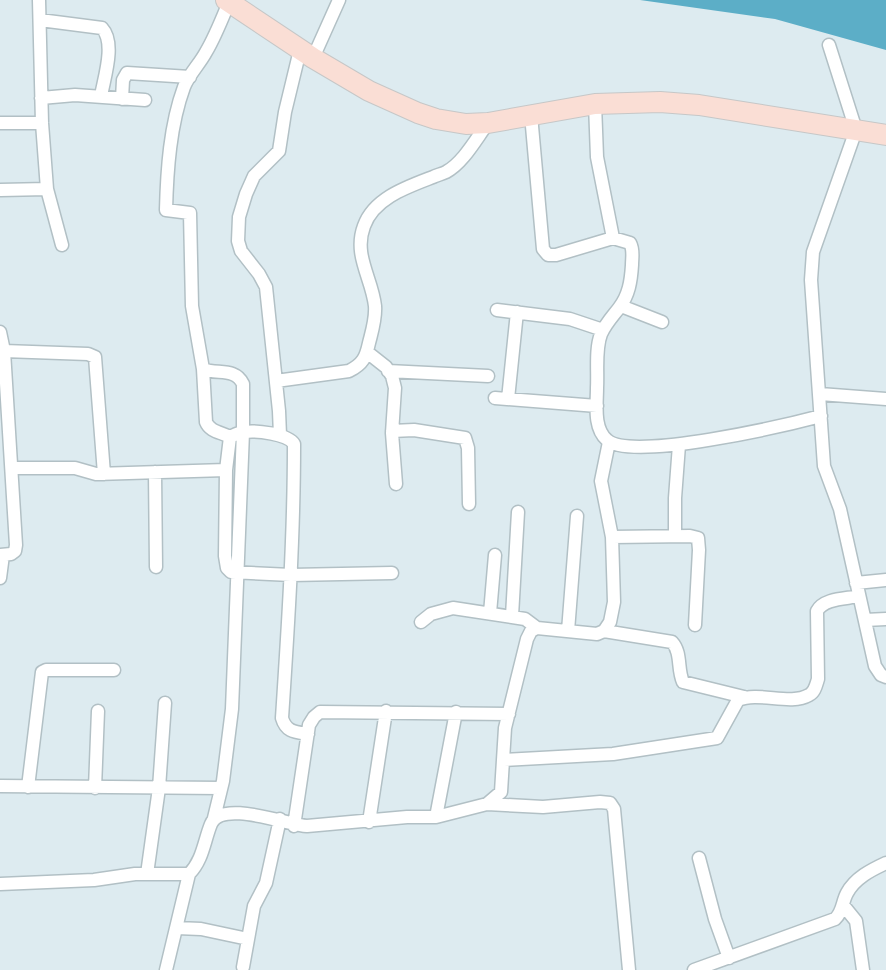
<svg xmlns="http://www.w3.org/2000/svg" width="886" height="970" font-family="'Roboto Condensed',sans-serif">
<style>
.water{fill:#5caec7}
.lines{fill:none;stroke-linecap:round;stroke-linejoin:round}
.minor-casing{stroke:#b2c0c5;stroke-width:15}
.primary-casing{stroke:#c6c7c7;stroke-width:22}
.minor{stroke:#fff;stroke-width:12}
.primary{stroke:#faded5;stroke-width:20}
</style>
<rect width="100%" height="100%" fill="#ddebf0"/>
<path class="water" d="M640,0H886V50L775,19Z"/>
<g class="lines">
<defs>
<path id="minor" d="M39,0L42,123L47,189L62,245
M40,20L102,28C116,43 104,78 101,96
M829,45L856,130L813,252L811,280L824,466L840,509L875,666L881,675L886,677
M313,58L339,0
M41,98L75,95L145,100
M122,99L123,80L127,73L190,77
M595,104L597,157L613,238
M531,115L543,249L548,255H556L613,238L630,243C634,250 632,257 632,265C631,281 629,295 619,308C613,316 606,323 601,334C595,349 598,371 597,388C597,404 593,428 607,440C631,462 787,425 821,416
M0,123H42
M0,190L47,189
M621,306L662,322
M497,310L570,319L603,330
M0,332L4,351L16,545L15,551L11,554L0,555
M4,351L88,354L95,357L104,474
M367,352L386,367L392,376L395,388L392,433L396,484
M203,369L206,422C210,432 221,432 230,437
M388,371L488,376
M276,381L349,371C363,364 366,357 369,343C372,331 376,319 375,306C372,278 353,255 364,226C374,198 407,187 433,177C437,175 442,174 446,172C463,163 476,139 488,123
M820,394L886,399
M495,398L597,406
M508,399L517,312
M392,431L414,430L465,438L468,448L469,504
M280,435L279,411L266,287L259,274L241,251L238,241L239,217L246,194L254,176L279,151L285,112L300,50
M12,468H75L96,474L226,470
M155,472L156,567
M675,536V498L679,445
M612,537L690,536L698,538L699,550L695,625
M0,578L3,555
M856,583L886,580
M490,613L495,555
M512,616L518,512
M865,620L886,619
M421,622L431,614L453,608L525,619L537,628
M568,631L577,516
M604,631L672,642C682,653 677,669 683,682L744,697
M308,734C295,732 286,732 282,718C288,627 294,536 294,444C288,434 256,430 244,432C239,432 234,435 230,437L226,470L225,556L227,568L231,572L291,575L392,573
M504,760L613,754L717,738L738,700C759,691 790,706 809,695C815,692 816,685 818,679L817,611C824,598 846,599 859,596
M0,786L221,788
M28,787L42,672L46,670H114
M95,788L98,711
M487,804L543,807L600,802L610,803L614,809L629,970
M436,817L456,712
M214,818L223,781L232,709L243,432V384C235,367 217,375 203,369L192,306L190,213L166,210C167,170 170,125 184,87C189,74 199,65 206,52C215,37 222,19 229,2
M369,822L386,711
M294,826L309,725L314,717L320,712L509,714
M699,858L715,919L729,958
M147,874L159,788L165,703
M0,884L94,880L135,874H189C203,860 204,841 211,824C221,799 288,825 307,826L407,817H436L487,804L501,792L505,728L527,639L531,631L537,628L597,634L604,631L610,622L614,602L612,537L601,481L609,442
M843,905L856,921L863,970
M177,928L201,929L248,939
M243,967L254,906L266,883L280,819
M166,970L189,874
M694,970L835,919C843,912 842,902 847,893C855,878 871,870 886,863"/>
<path id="primary" d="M226,0L313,58L369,91L418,113L436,119L466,124L488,123L595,104L660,102L699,105L886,135"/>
</defs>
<use href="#minor" class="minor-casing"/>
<use href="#primary" class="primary-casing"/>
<use href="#minor" class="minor"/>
<use href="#primary" class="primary"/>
</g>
</svg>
